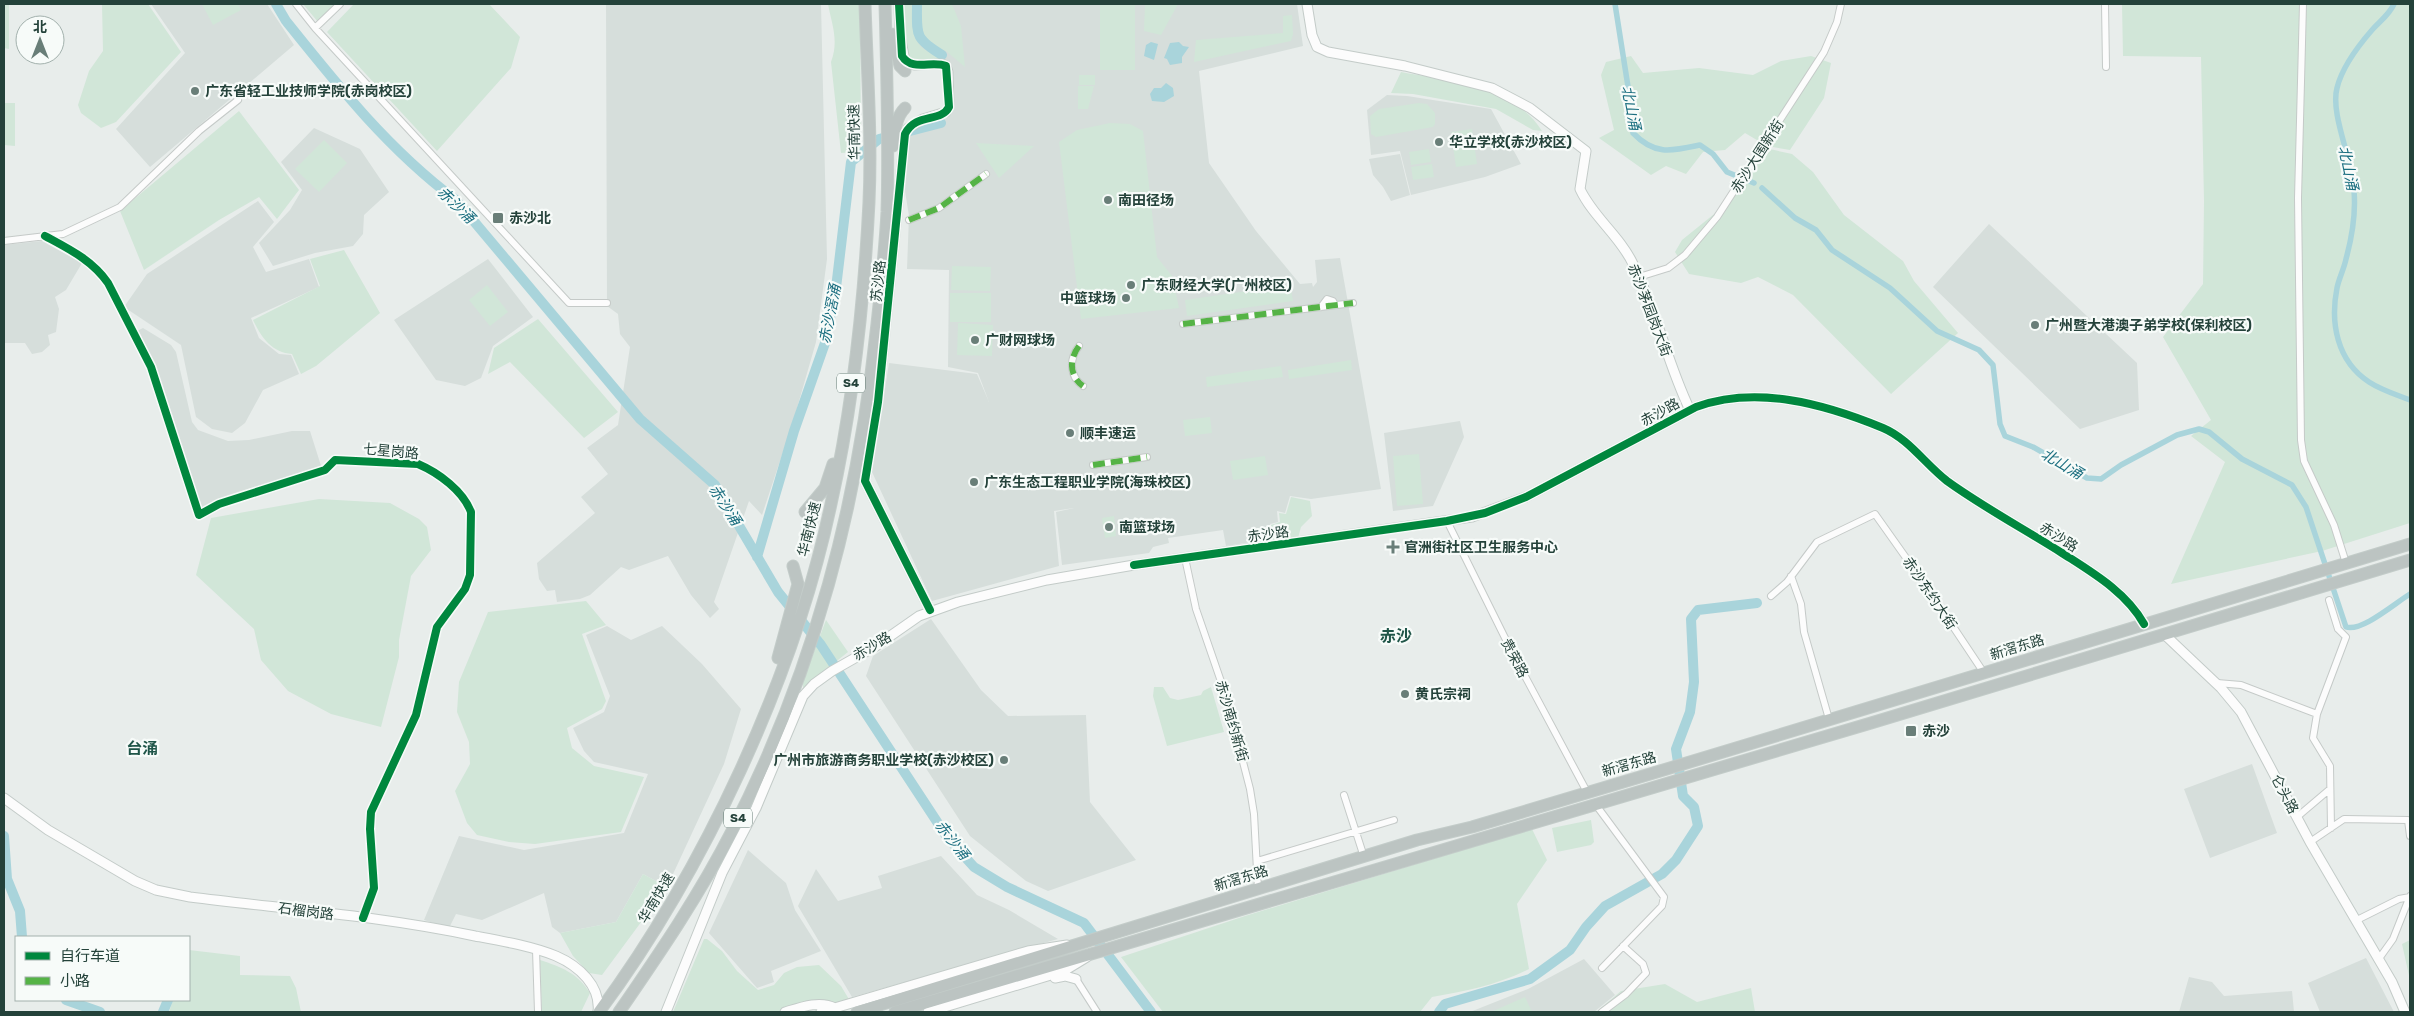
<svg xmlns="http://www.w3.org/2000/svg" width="2414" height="1016" font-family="Rubik,'Noto Sans SC',sans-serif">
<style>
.built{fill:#d6dedb}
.green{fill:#d1e6d8}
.water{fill:#a9d4db}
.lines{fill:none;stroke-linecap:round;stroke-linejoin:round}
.canal{stroke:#a9d4db;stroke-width:5.5}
.river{stroke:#a9d4db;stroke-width:10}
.street-casing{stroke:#c5cac8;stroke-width:8}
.secondary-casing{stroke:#c3cbc8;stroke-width:11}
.highway-casing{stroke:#c3ccc9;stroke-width:13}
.street{stroke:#fcfcfc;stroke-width:6}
.secondary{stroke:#fcfcfc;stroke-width:9}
.highway{stroke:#bcc4c2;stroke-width:11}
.quiet{stroke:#55b346;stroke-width:6;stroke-dasharray:12 6;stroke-linecap:butt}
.cycleway-casing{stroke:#f7fbf9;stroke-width:11}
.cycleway{stroke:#00873e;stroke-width:8}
.poi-dot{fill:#697e78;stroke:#f7fbf9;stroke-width:2}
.labels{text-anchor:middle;stroke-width:4.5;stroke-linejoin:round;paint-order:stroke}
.shield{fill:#f7fbf9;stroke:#637a73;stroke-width:1}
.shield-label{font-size:12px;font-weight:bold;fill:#24423a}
.poi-label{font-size:14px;font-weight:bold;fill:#24423a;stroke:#f7fbf9;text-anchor:start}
.street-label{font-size:14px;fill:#24423a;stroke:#f7fbf9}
.water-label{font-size:15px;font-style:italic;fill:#1c6f80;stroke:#f7fbf9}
.quarter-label{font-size:16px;font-weight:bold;fill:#1f5548;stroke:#f7fbf9}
</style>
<rect width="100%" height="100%" fill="#e8edeb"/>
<path class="built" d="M151,4H267L294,45L150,167L116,129L185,53Z
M606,4H821L827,259L816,342L793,422L762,515L749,501L714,602L719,609L710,618L691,595L668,556L629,570L621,567L590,595L580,599L557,602L555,590L547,591L539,579L537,563L595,513L581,497L608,474L587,448L618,425L630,347L620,334L618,314L607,306V303Z
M900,4H1297L1303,46L1199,71L1209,163L1256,231L1300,284L1312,283L1313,287L1317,282L1315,260L1340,258L1381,489L1311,499L1290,496L1285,513L1277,511L1278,522L1270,524L1271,539L1226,546L1223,530L1168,538L1169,543L1153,547L1149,553L1062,565L1056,512L1074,508L1054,511L1059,566L932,601L872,472L889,363L977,374L989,402L978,373L948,367L949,270L907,269L909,216L905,191L909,133L917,124L948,114L949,66L912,63Z
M1387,95L1407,96L1491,109L1521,164L1485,177L1411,195L1400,151L1371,155L1367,110Z
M314,128L360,149L389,192L364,215L363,234L353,246L315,253L273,266L259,243L290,210L302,190L281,162Z
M1400,154L1410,195L1391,201L1383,187L1373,175L1369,159Z
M258,201L274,222L253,247L266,272L309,259L319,287L251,318L259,338L279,354L291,355L299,374L263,390L245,423L232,433L212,429L196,417L181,345L124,307L147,274Z
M1989,224L2137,363L2139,410L2080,429L1933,287Z
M42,241L82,263L66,290L55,297L59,309L56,332L48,335L50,345L42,352L32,354L25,343H4V245Z
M488,259L533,317L493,346L481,378L465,386L436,380L394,320Z
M143,328L171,345L176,352L192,422L198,430L228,441L249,440L292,431H310L322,469L200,512L135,332Z
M1460,421L1464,437L1433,506L1393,511L1384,433Z
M931,619L981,690L1008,716L1086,715L1090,802L1136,860L1048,891L1026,881L970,836L866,676L873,656Z
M607,626L631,640L662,626L702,664L741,709L724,764L667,887L643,874L616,922L560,933L552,927L544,893L482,920L456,914L449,928L424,920L459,836L524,850L624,833L648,774L594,762L584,751L573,728L604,712L610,696L586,635Z
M2252,764L2277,833L2210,858L2184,789Z
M748,850L786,883L795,910L821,951L771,971L774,982L757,988L709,933Z
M941,856L977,895L1009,910L1058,939L852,997L798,906L816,869L838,901L882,888L878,876Z
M2366,958L2394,1012H2320L2308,983Z
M1584,959L1615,995L1594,1012H1470L1528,989Z
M2189,977L2212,982L2224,996L2292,991L2294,1012H2179Z"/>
<path class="green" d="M4,4H9V49L4,48Z
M102,4H148L181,52L116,122L101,128L81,113L78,105L89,71L103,51Z
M202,4H238L241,10L213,25Z
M303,4H337L318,22Z
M354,4H489L520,37L511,68L437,151L327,32Z
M828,4H860L861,152L841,153L831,62C839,41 832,25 828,4Z
M901,4H913C913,21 910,41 927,51C933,54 940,56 943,62H913L905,56Z
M920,4H952L961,26L965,67L946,51L933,47L920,34Z
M1100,4H1135V70H1100Z
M1145,4H1178L1161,35L1144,31Z
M2122,4H2410V523L2322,551L2171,584L2225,462L2191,436L2211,420L2163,337L2203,284L2204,201L2201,57L2123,56Z
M1292,15L1293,34L1291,41L1194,62L1196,40L1283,33V16Z
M1631,56L1643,73L1699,68L1753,75L1781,61L1811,56L1831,63L1824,98L1790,150L1767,146L1745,133L1725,150L1703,152L1686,174L1666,166L1651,175L1599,138L1614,130L1601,75L1606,62Z
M1401,72C1450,81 1513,85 1542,131L1533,130L1496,109L1413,94L1391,93Z
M1079,75H1095V85H1079Z
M1078,86H1094L1088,109H1078Z
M4,103H15V146L4,145Z
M1419,103L1427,104L1435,113V124L1433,127L1376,137L1371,134L1370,116L1379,109Z
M239,111L299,190L277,219L259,197L219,220L144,270L120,211Z
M1110,123L1130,124L1143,131L1157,257L1172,276L1179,308L1081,319L1059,142L1077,130Z
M1472,129L1477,164L1456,167L1451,132Z
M324,140L347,163L319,192L295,169Z
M976,143L1034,146L999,178Z
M1765,148L1792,154L1813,172L1844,215L1903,261L1914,281L1958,333L1891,394L1793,295L1758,277L1741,283L1689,274L1675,252L1682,240L1729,202Z
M1429,149L1431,162L1411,165L1409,152Z
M1432,164L1434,177L1413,180L1411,167Z
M344,250L380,313L316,366L301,374L292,354C272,353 261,337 253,320L320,286L310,259Z
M952,266L991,267L990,291L951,290Z
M487,285L508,312L490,326L469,300Z
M1290,285L1293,301L1187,316L1185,300Z
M950,293H991V322H950Z
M538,319L618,412L584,438L510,362L488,374L494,348Z
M958,323L993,325L992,356L957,355Z
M1351,360L1352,370L1289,379L1288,370Z
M1281,366L1283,377L1207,387L1206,377Z
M1210,417L1212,433L1185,436L1183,420Z
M1419,454L1423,504L1397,506L1393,456Z
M1265,456L1268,475L1233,480L1230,461Z
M1291,497L1310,501L1312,516L1301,527L1298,538L1273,540L1271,525L1280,522L1279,513L1286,514Z
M319,499L390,503L419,519L427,527L431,550L411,576L399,640V657L381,727L331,714L288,691L261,660L254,629L196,575L211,518Z
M1114,516L1116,536L1105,538L1102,518Z
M586,601L606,625L582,634L606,701L602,709L567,728L572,748L594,766L644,777L621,832L535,844L509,842L477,835L467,823L455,791L470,764L469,742L457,712L459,682L488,612Z
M826,620L848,652L803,688V681Z
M1154,687H1163L1170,698L1178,700L1201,695L1203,691L1211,687L1224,732L1167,746L1153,696Z
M1591,820L1594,842L1591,845L1557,852L1552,828Z
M1532,829L1547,860L1517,904L1529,969C1497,985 1466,991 1432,997L1420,1012H1163L1121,957L1245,916Z
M643,874L667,887L602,975L589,973L573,956L560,933L616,922Z
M704,939H707L722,951L737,971L758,990L774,985L784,973L797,967L819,965L841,986L850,1001L843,1003L807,1002L777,1012H673Z
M2410,940V980L2402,944Z
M189,950L240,956V975L290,976L296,988L301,1012H169L173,1000H189Z
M540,960C561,967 578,973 590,993L581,1012H542Z
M1665,984L1697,1002L1751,988L1755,1012H1596L1621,991Z
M1525,997L1532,1012H1491Z"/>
<path class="water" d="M1151,42L1158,44L1154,60L1144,56L1146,45Z
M1179,42L1183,46L1189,47L1182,57V63L1170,65L1167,59L1164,58L1170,43Z
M1166,83L1173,88L1174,96L1164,102L1152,101L1150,94L1154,88H1161Z"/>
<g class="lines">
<path class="canal" d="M1615,4L1632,112L1633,133C1655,156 1672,151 1700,145L1713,154L1727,172L1754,183
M2394,4C2389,15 2380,21 2372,30C2359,45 2342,67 2337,88C2330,115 2353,160 2354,191C2356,214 2352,237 2346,259C2344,269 2339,278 2337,288C2330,323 2337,361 2369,382C2381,390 2397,395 2410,400
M1762,188L1795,218L1816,230L1832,250L1890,288L1937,331L1979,350L1993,365L2000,424L2005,436L2033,447L2087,478L2101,479L2121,465L2177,435L2199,429L2209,432L2242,459L2292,485L2306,507L2346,627C2362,632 2395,603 2410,594"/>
<path class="river" d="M276,4L286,21C338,86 389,150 456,200L640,419L715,485L778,592L821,645L947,837L974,867L1007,887L1084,923L1151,1012
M917,4C917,35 914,38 942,55
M757,557L794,431L825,343L836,288L851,162L879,139L941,123
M4,836L7,879L20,911L22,937
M66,1000L100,1012
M163,1012L168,1000
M1439,1012L1445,1004L1530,979L1570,950L1586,927L1605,906L1662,874L1676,860L1698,826L1694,807L1683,796L1676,749L1690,712L1694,682L1691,619L1698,610L1757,603"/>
<defs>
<path id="street" d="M296,4L315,28L569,303H607
M2105,4L2106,67
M2303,4L2298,198L2301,440L2304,461L2334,525L2346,563
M315,28L340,4
M909,220L939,208L986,174
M45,236C69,249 92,260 108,283L151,367L199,515L219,504L325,470L335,460L418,464C439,473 463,491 471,512L470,575L465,589L437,627L416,715L371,812L370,829L374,888L363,918
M4,241L63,234L120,207L199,131L238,100
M1639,277L1668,268L1685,255L1717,217L1824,52L1837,22L1841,4
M1321,307L1327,299L1333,301L1335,305
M1183,324L1353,303
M1079,346C1069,359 1069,376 1083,386
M1093,465L1147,457
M1447,521L1512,652L1587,792
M1185,558L1196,609L1226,696L1250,789L1254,814L1258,889
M1791,576L1801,604L1804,632L1829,719
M1771,596L1787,582L1817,542L1875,514L1926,586L1984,673
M2329,600L2338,629L2346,637L2317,714L2313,738L2330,766L2331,828
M2217,683L2241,685L2317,714
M1344,795L1364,857
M1596,805L1664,897L1662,906L1602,968
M2297,817L2330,789
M2310,842L2344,819L2408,820L2410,836
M1257,861L1394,820
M2355,921L2399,899L2410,897
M536,950L538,1012
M2378,960L2393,939L2410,896
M1076,979L1097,1012
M1602,1012L1626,994L1646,973L1643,964L1623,946"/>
<path id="secondary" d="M899,4L900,35L905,61L914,65L942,64L946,66L948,72L949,107L946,112L923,119L908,128
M1307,4L1312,35L1317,47L1328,52L1405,66L1492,88L1530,108L1586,151L1580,189C1593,217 1620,236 1633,264C1657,311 1667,363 1690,410
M905,134L878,402L865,481L930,610
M2164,634L2221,688L2241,712L2310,842L2392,982L2405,1012
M4,798L48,830L135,881L156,890L190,897C285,909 381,916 475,936C502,941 531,946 556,956C579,966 601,986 598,1012
M1055,978L1065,976L1076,979
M666,1012L722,873L756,808L803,696L814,684L832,671L876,646L919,616L958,602L1047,580L1134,565L1472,517L1526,497L1696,407C1757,385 1825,404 1883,428C1909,439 1925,464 1947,481C1983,507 2024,529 2062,553C2093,573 2126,592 2144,624
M785,1012C801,1007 820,1000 835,1008
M821,1012L1028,951L1067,945
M928,1012L1064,971L1087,957"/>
<path id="highway" d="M892,34L900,66L905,71
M893,146C895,133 895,118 905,108
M805,512L825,488L833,464
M778,658L798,584L793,566
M599,1012C704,870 794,678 831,504C853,405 864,303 869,202C872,136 867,70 865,4
M619,1012C659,954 700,894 732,831C815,669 858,504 877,324C881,287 885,250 887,212C889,143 887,73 885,4
M857,1012L1417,840L1472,827L1660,771L2410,544
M895,1012L1871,723L2410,560"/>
</defs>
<use href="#street" class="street-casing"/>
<use href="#secondary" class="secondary-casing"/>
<use href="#highway" class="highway-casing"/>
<use href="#street" class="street"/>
<use href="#secondary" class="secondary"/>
<use href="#highway" class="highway"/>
<path class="quiet" d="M909,220L939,208L986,174
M1183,324L1353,303
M1079,346C1069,359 1069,376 1083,386
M1093,465L1147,457"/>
<defs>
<path id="cycleway" d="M899,4L902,56C912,72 932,60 946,66L949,107C941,123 916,112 905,134L878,402L865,481L930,610
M45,236C69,249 92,260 108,283L151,367L199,515L219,504L325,470L335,460L418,464C439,473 463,491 471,512L470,575L465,589L437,627L416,715L371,812L370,829L374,888L363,918
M1134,565L1447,521L1485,513L1526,497L1696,407C1757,385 1825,404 1883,428C1909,439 1925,464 1947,481C1983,507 2024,529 2062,553C2093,573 2126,592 2144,624"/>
</defs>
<use href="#cycleway" class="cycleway-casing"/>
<use href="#cycleway" class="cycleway"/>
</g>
<g class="poi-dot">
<circle cx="195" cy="91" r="5"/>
<circle cx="1439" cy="142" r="5"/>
<circle cx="1108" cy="200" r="5"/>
<rect x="492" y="212" width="12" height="12" rx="2.5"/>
<circle cx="1131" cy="285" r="5"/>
<circle cx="1126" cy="298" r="5"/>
<circle cx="2035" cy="325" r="5"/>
<circle cx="975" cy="340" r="5"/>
<circle cx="1070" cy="433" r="5"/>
<circle cx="974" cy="482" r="5"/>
<circle cx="1109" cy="527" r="5"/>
<path d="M1390.5 539.5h5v5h5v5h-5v5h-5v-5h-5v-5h5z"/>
<circle cx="1405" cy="694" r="5"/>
<rect x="1905" y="725" width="12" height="12" rx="2.5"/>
<circle cx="1004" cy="760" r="5"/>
</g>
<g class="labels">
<g class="shield">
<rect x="837" y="373.5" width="28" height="19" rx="4"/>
<rect x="724" y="808.5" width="28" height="19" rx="4"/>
</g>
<g class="shield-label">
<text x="851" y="387">S4</text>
<text x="738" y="822">S4</text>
</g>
<g class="poi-label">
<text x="205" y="96">广东省轻工业技师学院(赤岗校区)</text>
<text x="1449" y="147">华立学校(赤沙校区)</text>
<text x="1118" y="205">南田径场</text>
<text x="509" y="223">赤沙北</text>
<text x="1141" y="290">广东财经大学(广州校区)</text>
<text x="1116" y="303" text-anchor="end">中篮球场</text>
<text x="2045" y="330">广州暨大港澳子弟学校(保利校区)</text>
<text x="985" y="345">广财网球场</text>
<text x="1080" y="438">顺丰速运</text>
<text x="984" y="487">广东生态工程职业学院(海珠校区)</text>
<text x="1119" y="532">南篮球场</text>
<text x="1404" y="552">官洲街社区卫生服务中心</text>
<text x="1415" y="699">黄氏宗祠</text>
<text x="1922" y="736">赤沙</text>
<text x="994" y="765" text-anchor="end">广州市旅游商务职业学校(赤沙校区)</text>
</g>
<g class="street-label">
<text transform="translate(854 132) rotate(-91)" y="5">华南快速</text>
<text transform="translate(1757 156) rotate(-57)" y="5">赤沙大围新街</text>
<text transform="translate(878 281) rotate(-84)" y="5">苏沙路</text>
<text transform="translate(1650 310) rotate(69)" y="5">赤沙茅园岗大街</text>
<text transform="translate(1660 412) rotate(-29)" y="5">赤沙路</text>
<text transform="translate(391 451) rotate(5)" y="5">七星岗路</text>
<text transform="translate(809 529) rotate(-76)" y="5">华南快速</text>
<text transform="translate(1268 534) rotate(-8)" y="5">赤沙路</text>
<text transform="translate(2059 537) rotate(32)" y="5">赤沙路</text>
<text transform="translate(1930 593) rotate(56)" y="5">赤沙东约大街</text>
<text transform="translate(872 646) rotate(-31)" y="5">赤沙路</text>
<text transform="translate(2017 647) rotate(-17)" y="5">新滘东路</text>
<text transform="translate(1515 658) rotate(62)" y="5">贵荣路</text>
<text transform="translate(1232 721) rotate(74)" y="5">赤沙南约新街</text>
<text transform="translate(1629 764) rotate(-16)" y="5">新滘东路</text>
<text transform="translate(2285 794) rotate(62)" y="5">仑头路</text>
<text transform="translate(1241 878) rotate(-17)" y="5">新滘东路</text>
<text transform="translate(656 898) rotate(-59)" y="5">华南快速</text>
<text transform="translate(306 911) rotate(7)" y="5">石榴岗路</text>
</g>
<g class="water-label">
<text transform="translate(1631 108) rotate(79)" y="5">北山涌</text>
<text transform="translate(2348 168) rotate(78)" y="5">北山涌</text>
<text transform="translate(456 205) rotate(44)" y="5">赤沙涌</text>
<text transform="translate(830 314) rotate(-79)" y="5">赤沙滘涌</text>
<text transform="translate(2062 464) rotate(30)" y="5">北山涌</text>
<text transform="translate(725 505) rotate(57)" y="5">赤沙涌</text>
<text transform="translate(952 840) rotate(52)" y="5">赤沙涌</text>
</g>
<g class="quarter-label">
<text x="1396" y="642">赤沙</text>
<text x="142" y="754">台涌</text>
</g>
</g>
<rect width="2414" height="1016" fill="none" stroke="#24423a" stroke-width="10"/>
<rect x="15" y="936" width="175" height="65" fill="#f7fbf9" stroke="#a3b1ad"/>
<rect x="25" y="952" width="25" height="8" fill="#00873e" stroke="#a3b1ad"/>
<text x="60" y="961" font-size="15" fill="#24423a">自行车道</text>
<rect x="25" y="977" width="25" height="8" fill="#55b346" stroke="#a3b1ad"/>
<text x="60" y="986" font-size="15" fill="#24423a">小路</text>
<g transform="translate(40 40)"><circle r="24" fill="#f7fbf9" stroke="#a3b1ad"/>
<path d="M0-4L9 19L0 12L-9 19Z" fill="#697e78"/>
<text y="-8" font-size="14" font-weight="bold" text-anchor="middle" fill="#24423a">北</text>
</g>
</svg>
